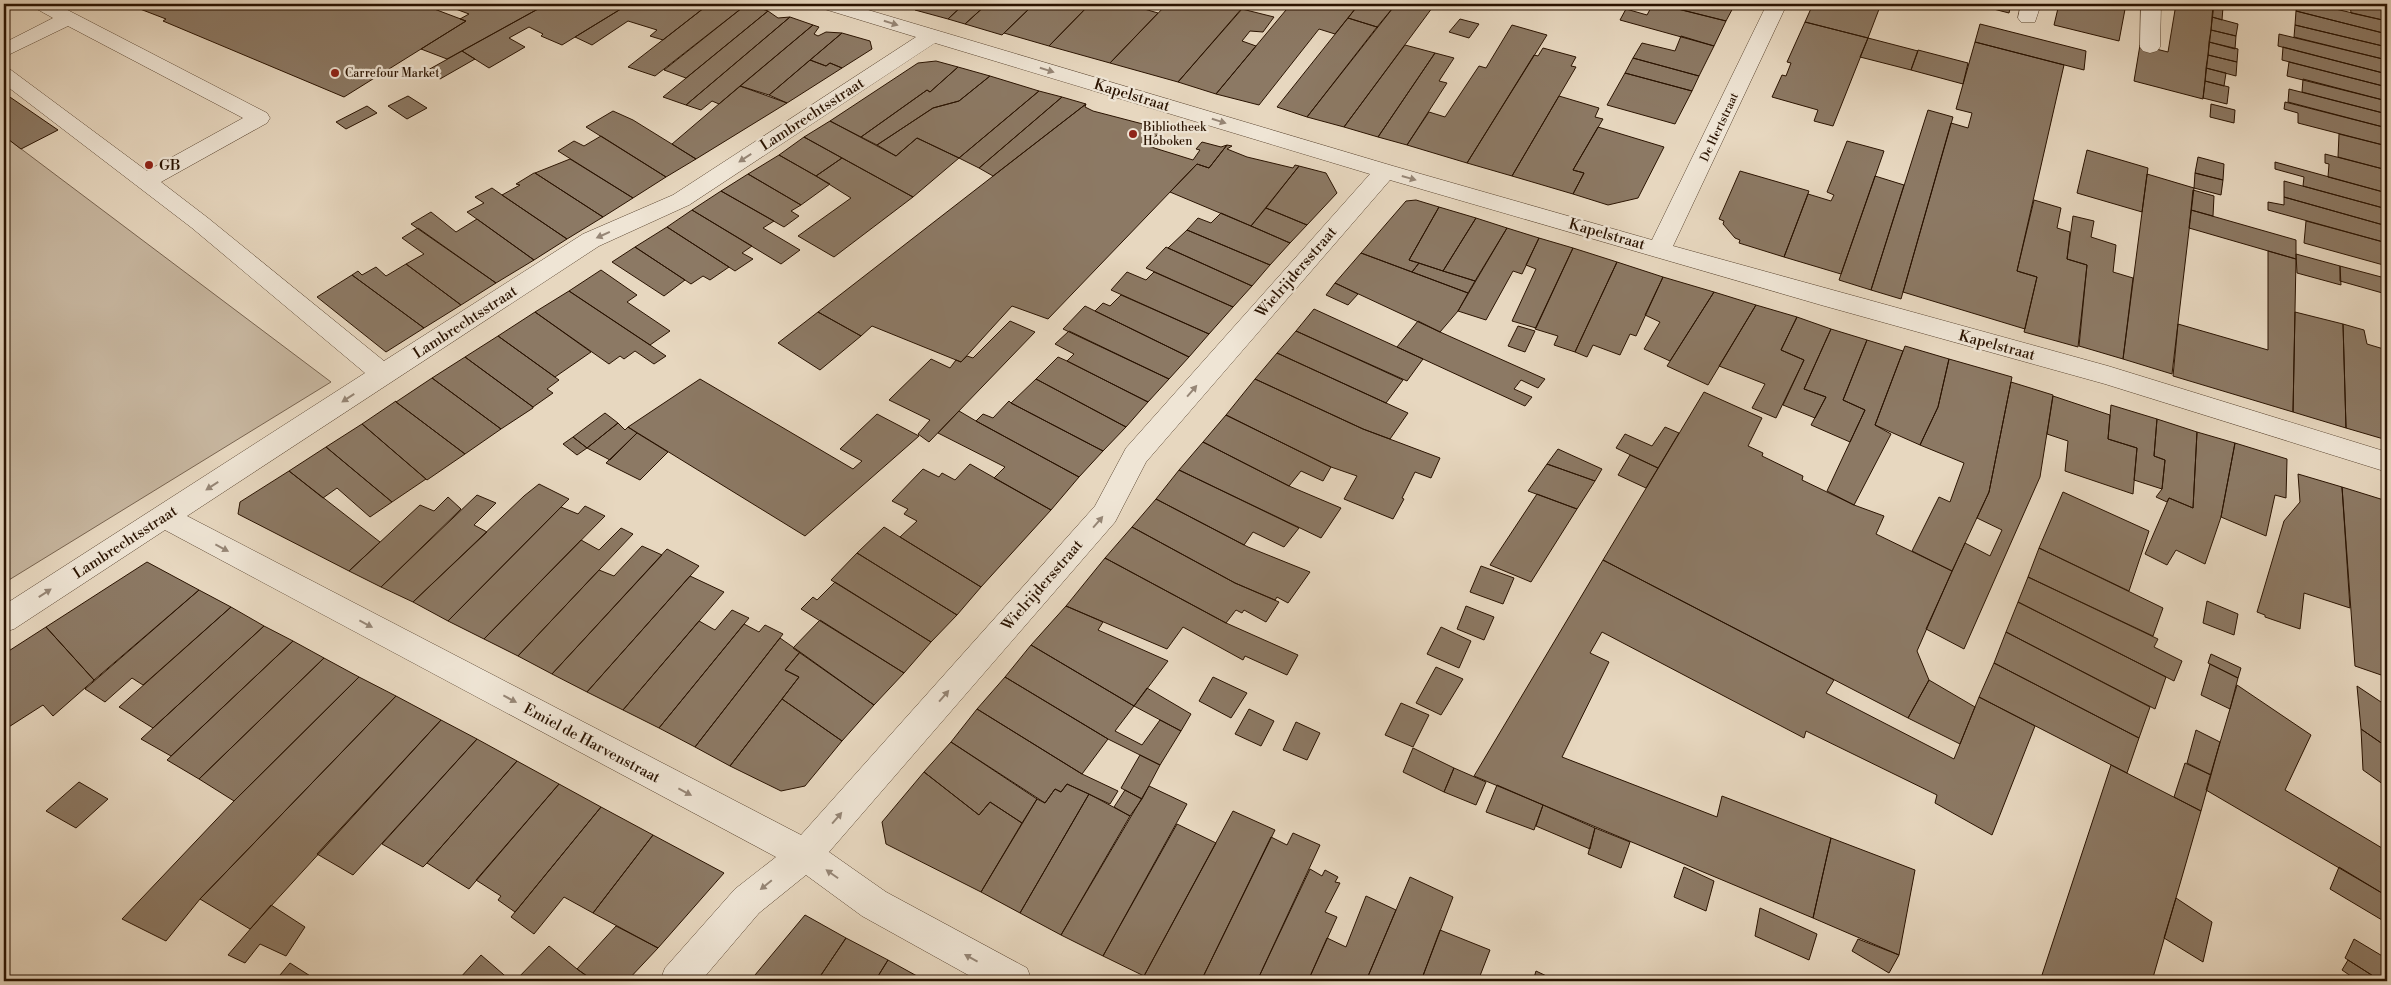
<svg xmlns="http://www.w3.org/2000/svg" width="2391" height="985" font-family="'Libre Bodoni',serif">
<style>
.green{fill:#c7b69f;stroke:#786450}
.building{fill:#8c7964;stroke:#2a1301}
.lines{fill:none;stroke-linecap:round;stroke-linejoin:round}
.minor-casing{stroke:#594430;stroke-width:1}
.minor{fill:#efe5d5;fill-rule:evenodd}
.oneway{fill:#968676}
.poi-dot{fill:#8f2418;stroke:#efe5d5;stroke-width:2}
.labels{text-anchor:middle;stroke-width:4.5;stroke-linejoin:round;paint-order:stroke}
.far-poi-label{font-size:12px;fill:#2a1301;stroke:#efe5d5;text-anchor:start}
.far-street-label{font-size:12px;fill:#2a1301;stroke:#efe5d5}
.street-label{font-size:15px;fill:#2a1301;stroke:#efe5d5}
.poi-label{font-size:15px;fill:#2a1301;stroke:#efe5d5;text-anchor:start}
</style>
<rect width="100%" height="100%" fill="#e7d7bf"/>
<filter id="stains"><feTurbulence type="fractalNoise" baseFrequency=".004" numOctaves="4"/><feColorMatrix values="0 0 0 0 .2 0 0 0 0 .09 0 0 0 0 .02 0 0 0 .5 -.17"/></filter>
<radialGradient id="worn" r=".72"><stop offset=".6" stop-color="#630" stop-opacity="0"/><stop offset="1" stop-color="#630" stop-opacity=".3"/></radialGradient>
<path class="green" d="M4,136L331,382L4,583Z"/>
<path class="building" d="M127,4H421L466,21L344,97L163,21L166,19Z
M447,4H547L447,59L421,49L466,21L460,19L469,14L445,5Z
M547,4H629L562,45L541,36L543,34L529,27L509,38L525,47L489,68L462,51Z
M629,4H709L663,40L650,36L657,30L628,21L592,45L575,37Z
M709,4H747L655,76L628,67Z
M747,4L768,11L686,78L664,70Z
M922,4H964L948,19L915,10Z
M964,4H987L965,24L948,19Z
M987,4H1034L1002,35L965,24Z
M1034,4H1090L1049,46L1004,33Z
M1090,4H1127L1158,13L1110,63L1049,46Z
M1167,4H1207L1220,8L1224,4H1231L1243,7L1178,82L1110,63Z
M1291,4H1359L1335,34L1319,29L1259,105L1216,94Z
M1359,4H1396L1377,27L1348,18Z
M1396,4H1435L1344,127L1307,117Z
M1653,4H1658L1726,21L1714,46L1620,20L1626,9L1647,15Z
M1676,4H1735L1726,21L1674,8Z
M1813,4H1881L1868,38L1805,22Z
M1974,4H2011L2009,13Z
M2059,4H2126L2119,41L2054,25Z
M2176,4H2214L2203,99L2134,81L2140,45L2168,52Z
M2297,4H2314L2387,21V34L2296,11Z
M2350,4H2387V21L2351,13Z
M2213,5L2223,7L2222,20L2212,17Z
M1242,9L1274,17L1263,32L1250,31L1242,41L1256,46L1216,94L1178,82Z
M768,11L778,18L790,17L686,105L663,97Z
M2296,11L2387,34V47L2295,25Z
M790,17L813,25L719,104L712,101L701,110L686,105Z
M2212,17L2238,24L2236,36L2211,30Z
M1348,18L1377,27L1307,117L1277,107Z
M1460,19L1479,24L1469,38L1449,32Z
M1805,22L1868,38L1833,126L1814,121L1818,110L1772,97L1782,75L1786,76L1791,63L1787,62Z
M1980,24L2086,51L2084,70L1975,42Z
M813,25L819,27L814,34L818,36L826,32L842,33L769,95L740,86Z
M1512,25L1547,35L1467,163L1407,145L1429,112L1445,117L1479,66L1486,68Z
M2295,25L2387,47V60L2294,37Z
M2211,30L2236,36L2235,49L2209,42Z
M842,33L870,41L872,49L842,68L830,63L826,66L810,60Z
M2279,34L2387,60V74L2278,46Z
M1681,36L1714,46L1699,76L1633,58L1642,43L1675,51Z
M1868,38L1918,51L1911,70L1860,57Z
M1975,42L2064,65L2017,271L2037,277L2025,329L1903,292L1951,123L1968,128L1972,113L1956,109Z
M2209,42L2238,49L2237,62L2208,55Z
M1405,45L1435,53L1378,137L1344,127Z
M2283,47L2387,74V87L2282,60Z
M1543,48L1576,57L1571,66L1576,67L1512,176L1467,163L1534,55L1538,56Z
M1918,50L1968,63L1963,84L1911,70Z
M462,51L475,59L440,79L428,70Z
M1435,53L1454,58L1439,81L1447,83L1407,145L1378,137Z
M2208,55L2237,62L2236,76L2206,68Z
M1633,58L1699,76L1692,91L1625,73Z
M810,60L826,66L830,63L842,68L787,103L769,95Z
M936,61L958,67L930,92L927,90L861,137L830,121L918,63Z
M2289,62L2387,87V101L2287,76Z
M958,67L990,76L959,101L933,108L877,145L861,137L927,90L930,92Z
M2206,68L2226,73L2224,86L2205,81Z
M1625,73L1692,91L1675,124L1607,105Z
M990,76L1039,91L959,158L917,138L896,156L877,145L933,108L959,101Z
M2303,79L2387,101V114L2302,92Z
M2205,81L2229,87L2227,104L2203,98Z
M740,86L787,103L696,159L672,144Z
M2289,89L2387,114V128L2288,102Z
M1039,91L1062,97L979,168L959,158Z
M4,93L58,130L21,149L4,136Z
M408,96L427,108L407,119L388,106Z
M1559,96L1599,108L1595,117L1603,119L1573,170L1584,173L1573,194L1512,176Z
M1062,97L1086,104L993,176L979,168Z
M2285,102L2387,128V146L2298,123V113L2284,109Z
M1086,104L1085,107L1093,111L1162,129L1148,146L1193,160L1200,150L1196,149L1202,142L1221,147L1227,145L1209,168L1197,164L1048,319L1012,306L961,362L872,326L861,336L818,312Z
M2211,104L2235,110L2234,123L2210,117Z
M367,106L377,113L346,129L336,122Z
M1928,110L1953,117L1901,299L1871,290Z
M613,111L633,120L696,159L666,177L586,127Z
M830,121L896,156L917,138L959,158L913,197L804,137Z
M1598,127L1664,147L1638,198L1608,205L1573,194L1584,173L1573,170Z
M2339,134L2387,146V170L2338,157Z
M601,136L666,177L633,198L558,151L574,141L584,146Z
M804,137L842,158L816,176L779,155Z
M1847,141L1884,151L1841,274L1784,257L1808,194L1831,201L1834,195L1827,192Z
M1227,145L1232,146L1227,149L1247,157L1293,168L1295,165L1299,166L1251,226L1170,192L1197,164L1209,168Z
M2087,150L2148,168L2142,212L2077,193Z
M2325,154L2387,170V193L2328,177L2329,164L2325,163Z
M779,155L816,176L830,184L801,205L748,174Z
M2198,157L2224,164L2223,180L2195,173Z
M842,158L913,197L834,257L798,236L851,198L816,176Z
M570,159L633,198L603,217L535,173Z
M2275,162L2387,193V209L2303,186L2304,177L2275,169Z
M1299,166L1326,173L1337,193L1307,225L1266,208Z
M1740,171L1809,191L1784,257L1739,243L1740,240L1735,238L1723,224L1724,221L1719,219Z
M534,173H535L603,217L567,239L502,195L520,185L516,184Z
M2195,173L2223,180L2221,195L2194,188Z
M748,174L801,205L791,211L799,216L784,227L721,191Z
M2147,174L2194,188L2172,374L2123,359Z
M1875,176L1904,185L1871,290L1839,280Z
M2284,181L2387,209V226L2284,197Z
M492,188L502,195L567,239L534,260L467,212L484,203L475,197Z
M2193,190L2214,196L2213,216L2191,210Z
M721,191L774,221L763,228L800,250L781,264L692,210Z
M2284,197L2387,226V243L2268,210V202L2284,205Z
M1416,200L1439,207L1409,260L1419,263L1412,272L1361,253L1406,201Z
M2034,200L2061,208L2057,228L2070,232L2067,259L2087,265L2078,347L2024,332L2037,277L2017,271Z
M1439,207L1476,218L1443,271L1409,260Z
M1266,208L1307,225L1290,243L1251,226Z
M692,210L752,246L742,253L753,259L735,271L667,227Z
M2191,210L2296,240V259L2189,228Z
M431,212L456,232L477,219L534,260L496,283L411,224Z
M1221,213L1251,226L1290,243L1270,265L1187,230L1198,218L1211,223Z
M2073,216L2094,221L2091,237L2116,245L2113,272L2133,278L2123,359L2079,346L2087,265L2067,259Z
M1476,218L1507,228L1475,281L1443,271Z
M2306,221L2387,243V266L2304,243Z
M667,227L729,267L710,280L703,276L691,284L635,247Z
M418,228L496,283L461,305L406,264L424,254L402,238Z
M1507,228L1539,238L1522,274L1513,271L1486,320L1458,311Z
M1187,230L1270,265L1252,286L1168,248Z
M1539,238L1573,248L1536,328L1512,321L1536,269L1526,265Z
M635,247L685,280L664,296L612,262Z
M1166,247L1168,248L1252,286L1233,307L1146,268Z
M1573,248L1617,262L1575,352L1554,345L1558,336L1535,329Z
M2268,251L2296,259L2293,412L2173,376L2178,324L2268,350Z
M1361,253L1412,272L1468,293L1458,311L1440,332L1335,283Z
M2296,254L2340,266L2341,285L2297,273Z
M1617,262L1663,277L1636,336L1630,334L1620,355L1593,345L1587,357L1575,352Z
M1419,263L1443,271L1475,281L1468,293L1412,272Z
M406,264L461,305L424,328L352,275L358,271L362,275L376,267L386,276Z
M2340,266L2385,278L2386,294L2340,281Z
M601,270L637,295L627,302L670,331L650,345L569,291Z
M1127,272L1146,280L1154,272L1233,307L1209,334L1111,290Z
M352,275L424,328L386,352L317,297Z
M1663,277L1714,292L1670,361L1644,349L1660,322L1645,315Z
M2385,278L2387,279V336L2386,294Z
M1335,283L1358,294L1348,305L1326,295Z
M569,291L650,345L666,356L654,364L635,351L624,359L620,356L609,364L535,312Z
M1714,292L1756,305L1708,385L1667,366Z
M1121,295L1209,334L1189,357L1095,311L1103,303L1110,306Z
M1756,305L1797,317L1781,350L1804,360L1776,418L1752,408L1765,384L1719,366Z
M1085,306L1095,311L1189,357L1169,379L1063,329Z
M1314,309L1397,347L1423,359L1407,381L1296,331Z
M535,312L591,352L555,377L498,336Z
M818,312L861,336L820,370L778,343Z
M2295,312L2343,324L2346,428L2293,412Z
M1797,317L1831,329L1804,389L1826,397L1815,418L1783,405L1804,360L1781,350Z
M1010,321L1035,332L929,442L918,434L930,420L889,400L931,359L950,368L956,360L961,362L967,356L973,358Z
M1418,321L1440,332L1545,379L1538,388L1521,380L1514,389L1532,397L1525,406L1397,347Z
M2343,324L2364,330L2367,344L2387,350V440L2346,428Z
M1518,326L1535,331L1525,352L1508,346Z
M1831,329L1867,340L1843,400L1865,410L1850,442L1811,425L1826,397L1804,389Z
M1069,331L1169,379L1148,402L1067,361L1074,354L1055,344Z
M1296,331L1403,380L1386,403L1277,353Z
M498,336L559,380L547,389L553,393L533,407L465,357Z
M1867,340L1903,351L1875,425L1891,434L1854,505L1827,491L1865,410L1843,400Z
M1905,346L1949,359L1938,407L1920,445L1875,425Z
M1277,353L1386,403L1408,413L1390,439L1363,429L1255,379Z
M465,357L533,407V408L501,429L432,378Z
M1058,357L1067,361L1148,402L1126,427L1036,379Z
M1949,359L2012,377L1989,492L1952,571L1912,551L1939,497L1950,502L1964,463L1920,445L1938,407Z
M432,378L501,429L465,454L396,402Z
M700,379L853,469L862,461L840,449L877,414L919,436L805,536L628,427Z
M1036,379L1126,427L1103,451L1011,403Z
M1255,379L1363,429L1440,458L1431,478L1415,472L1402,498L1404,499L1393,519L1344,499L1357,476L1331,467L1226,415Z
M2011,382L2053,395L2040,477L1964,649L1926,629L1965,543L1990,556L2002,530L1977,518L1989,492Z
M1704,392L1762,418L1748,446L1763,453L1762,456L1803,476L1802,480L1854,505L1884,516L1876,534L1952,571L1917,651L1929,680L1908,718L1603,560Z
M2053,396L2110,415L2108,439L2137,448L2133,494L2065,471L2068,441L2047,434Z
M396,401V402L465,454L427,480L362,424Z
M1009,401L1011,403L1103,451L1079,477L976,421L983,414L993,418Z
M2111,405L2157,419L2154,456L2165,460L2162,489L2134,480L2137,448L2108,439Z
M959,411L976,421L1079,477L1051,510L994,478L1005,467L938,433Z
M605,413L618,423L587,448L573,437Z
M1226,415L1331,467L1323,481L1301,471L1289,486L1203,442Z
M2157,419L2197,432L2193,508L2169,498L2167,502L2156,497L2162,489L2165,460L2154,456Z
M618,423L625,430L628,427L637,433L610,460L587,448Z
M362,424L426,479L392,502L326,447Z
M1665,427L1679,433L1658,468L1616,448L1625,434L1652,446Z
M2197,432L2235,443L2221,517L2205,564L2176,550L2167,565L2145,554L2169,498L2193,508Z
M637,433L668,452L640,480L606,463Z
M573,437L587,448L577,455L563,444Z
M1203,442L1289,486L1341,508L1321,538L1179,470Z
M2235,443L2287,459L2286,498L2275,495L2266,536L2221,517Z
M326,447L392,502L370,517L337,488L323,498L289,471Z
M1558,449L1602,469L1595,481L1547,464Z
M1630,455L1658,468L1646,488L1618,475Z
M970,464L1051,510L981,587L900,537L917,521L904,514L908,509L892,501L923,469L939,477L942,473L955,480Z
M1547,464L1595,481L1577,509L1528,491Z
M1179,470L1299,528L1284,547L1253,532L1244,545L1156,499Z
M289,471L380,542L349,571L238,514L240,502Z
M2298,474L2342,487L2350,608L2304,593L2300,629L2265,617V615L2257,612L2284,521L2300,502Z
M539,484L569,499L448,621L413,602L524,496Z
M2342,487L2387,501V677L2355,666Z
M2063,492L2149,531L2129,591L2039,548Z
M1537,494L1577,509L1531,582L1490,565Z
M477,495L496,503L474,525L487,532L413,602L381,587Z
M448,497L461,509L381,587L349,571L420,505L434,511Z
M1156,499L1248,547L1310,572L1288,603L1277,597L1275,600L1235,583L1132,527Z
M585,506L605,516L484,639L448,621L561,507L578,514Z
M884,527L900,537L981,587L957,615L857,553Z
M1132,527L1235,583L1279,602L1266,622L1244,610L1242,613L1236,610L1226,623L1105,558Z
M621,528L633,534L518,656L484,639L581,540L599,550Z
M642,546L662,555L552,674L518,656L599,570L614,576Z
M2039,548L2163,608L2153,636L2028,577Z
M667,549L699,566L587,692L552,674Z
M857,553L957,615L931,642L831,580Z
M1105,558L1226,623L1298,655L1287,675L1245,656L1243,660L1183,627L1167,649L1066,606Z
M1603,560L1834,680L1826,693L1954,759L1979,697L2035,726L1992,835L1935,803L1937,795L1806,731L1804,738L1602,632L1590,653L1609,662L1562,757L1717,817L1722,796L1831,838L1813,918L1474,776Z
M147,562L199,590L94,680L46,627Z
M1481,566L1514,578L1503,604L1470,592Z
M690,576L724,592L623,710L587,692Z
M2028,577L2158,639L2154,647L2182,661L2174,681L2018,602Z
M835,582L931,642L904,673L801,609L813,597L817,600Z
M199,590L231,607L143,685L132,678L105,702L85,689Z
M2207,601L2238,614L2234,635L2203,623Z
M2018,602L2166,677L2155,709L2006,632Z
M1066,606L1103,622L1098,630L1168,661L1134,706L1031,645Z
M1466,606L1494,617L1484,640L1457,629Z
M231,607L264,626L153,728L119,707Z
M732,610L749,618L659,728L623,710L699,621L715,630Z
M820,620L904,673L874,705L793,648Z
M744,624L759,632L765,625L783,634L695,747L659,728Z
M264,626L293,641L171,756L141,739Z
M46,627L94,680L53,716L43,705L4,730V654Z
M1441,627L1471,641L1459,668L1427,654Z
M2006,632L2150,707L2139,738L1994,663Z
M780,638L800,652L785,670L799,677L730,766L695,747Z
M293,641L324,658L199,779L167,760Z
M1031,645L1134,706L1115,731L1142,745L1160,720L1181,731L1160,765L1108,739L1005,677Z
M800,652L874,705L842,741L782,699L799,677L785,670Z
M2211,654L2241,668L2238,678L2208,663Z
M324,658L359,677L234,801L199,779Z
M1994,663L2139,738L2127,773L1979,697Z
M2210,664L2238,678L2230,709L2201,695Z
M1436,667L1463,679L1441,715L1416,703Z
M359,677L396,696L200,899L166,941L122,919L234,801Z
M1005,677L1108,739L1082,774L977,709Z
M1213,677L1247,693L1231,718L1199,701Z
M1929,680L1975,707L1960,744L1908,718Z
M2237,685L2311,735L2285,790L2387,851V896L2206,790Z
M2357,686L2387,706V747L2361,729Z
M1147,688L1191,714L1181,731L1134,706Z
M396,696L441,720L250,929L200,899Z
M782,699L842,741L805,786L781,791L730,766Z
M1401,703L1429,715L1413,747L1385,735Z
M977,709L1082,774L1118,791L1110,804L1067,784L1061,792L1055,789L1045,803L951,742Z
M1249,709L1274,721L1261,746L1235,734Z
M441,720L477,739L353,875L317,854Z
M1296,722L1320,733L1307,760L1283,750Z
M2361,729L2387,747V787L2363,770Z
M2196,730L2220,742L2211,775L2187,763Z
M477,739L517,761L427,863L423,867L382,844Z
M951,742L1037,799L1022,823L990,802L979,815L924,772Z
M1413,748L1454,768L1444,792L1403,772Z
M1140,755L1160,765L1142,799L1121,788Z
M517,761L559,784L469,889L427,863Z
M2185,763L2211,775L2201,811L2174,797Z
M2111,765L2201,811L2152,981H2040Z
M1454,768L1486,782L1476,805L1444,792Z
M924,772L979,815L990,802L1022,823L981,892L886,844L882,822Z
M79,782L108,799L76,828L46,811Z
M559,784L601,807L515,912L498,900L501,896L476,880Z
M1067,784L1089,794L1020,913L981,892L1037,799L1045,803L1055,789L1061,792Z
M1497,785L1543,805L1534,830L1486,812Z
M1149,786L1187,804L1103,956L1061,935Z
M1125,790L1142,799L1130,816L1114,807Z
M1089,794L1130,816L1061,935L1020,913Z
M1543,805L1595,828L1590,849L1536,826Z
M601,807L653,835L593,913L564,897L534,934L511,917Z
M1233,811L1275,830L1201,981H1153L1144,976Z
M1177,824L1216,843L1144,976L1103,956Z
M1595,828L1630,842L1621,868L1588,854Z
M1293,833L1320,845L1257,981H1201L1271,837L1287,845Z
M653,835L724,873L658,948L593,913Z
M1831,838L1915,870L1899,955L1813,918Z
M1684,867L1714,881L1706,911L1674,897Z
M2339,867L2387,896V923L2330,889Z
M1310,869L1322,876L1325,870L1338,877L1335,882L1340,883L1325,912L1337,917L1308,981H1257Z
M1410,877L1453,897L1421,981H1366Z
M1366,896L1396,910L1366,981H1308L1327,938L1346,947Z
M2176,898L2212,922L2203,962L2164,938Z
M271,905L305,927L286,956L260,944L245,963L228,955Z
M1760,908L1817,934L1809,960L1755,936Z
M805,915L846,938L817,981H750Z
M616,926L658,948L627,981H594L577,969Z
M1440,930L1490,950L1478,981H1421Z
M846,938L888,960L875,981H817Z
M1858,939L1899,955L1889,973L1852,951Z
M2354,939L2384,957L2387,949V981H2381L2345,958Z
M549,946L577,969L594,981H515Z
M481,955L511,981H462L459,979Z
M888,960L926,981H875Z
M2348,960L2381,981H2358L2342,970Z
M290,963L318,981H275Z
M1536,971L1557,981H1533Z"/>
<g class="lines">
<defs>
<path id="minor" d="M32,4H56L267,113L270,118L267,123L161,182L208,218L384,361L583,234L673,195L916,37L821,8L818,4H848L1393,166L1652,240L1767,4H1787L1673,246L2108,366L2387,452V472L2105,384L1821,305L1390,180L1146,462L1115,522L829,852L886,892L1027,968L1032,981H979L862,916L806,875L759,913L701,981H660L665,968L735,889L776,857L165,530L14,629L4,632V605L365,373L192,228L4,84V68L11,70L147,171L243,118L68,26L4,57V43L53,18L35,8ZM935,43L1370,174L1126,448L1095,506L801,835L187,516L599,246L689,205Z
M2021,4H2041L2035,22H2021L2018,18Z
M2141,4H2161L2160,47L2157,51L2150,53L2143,51L2140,47Z"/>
</defs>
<use href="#minor" class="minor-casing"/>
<use href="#minor" class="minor"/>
</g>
<defs><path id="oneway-solid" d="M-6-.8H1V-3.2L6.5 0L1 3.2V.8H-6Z" transform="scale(1.25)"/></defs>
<g class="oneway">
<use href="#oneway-solid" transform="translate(891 23) rotate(17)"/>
<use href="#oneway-solid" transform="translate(1047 70) rotate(17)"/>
<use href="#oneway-solid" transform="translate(1219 121) rotate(17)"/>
<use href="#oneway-solid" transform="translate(745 158) rotate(147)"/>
<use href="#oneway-solid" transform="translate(1409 178) rotate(16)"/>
<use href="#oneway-solid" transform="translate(603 235) rotate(156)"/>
<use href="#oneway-solid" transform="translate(1192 391) rotate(-49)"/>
<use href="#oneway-solid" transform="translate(348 398) rotate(147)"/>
<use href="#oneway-solid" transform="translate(212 486) rotate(147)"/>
<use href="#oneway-solid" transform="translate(1098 522) rotate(-49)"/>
<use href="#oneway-solid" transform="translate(222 548) rotate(28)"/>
<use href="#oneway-solid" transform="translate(45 593) rotate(-33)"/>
<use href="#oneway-solid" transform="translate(366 624) rotate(28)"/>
<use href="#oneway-solid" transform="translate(944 696) rotate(-49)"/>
<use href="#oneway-solid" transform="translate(510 699) rotate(28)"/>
<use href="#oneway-solid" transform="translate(685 792) rotate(28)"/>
<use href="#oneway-solid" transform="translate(837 818) rotate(-49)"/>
<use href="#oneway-solid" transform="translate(832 874) rotate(-145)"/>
<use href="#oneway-solid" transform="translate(766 885) rotate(141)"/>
<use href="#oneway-solid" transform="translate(971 958) rotate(-151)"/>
</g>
<g class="poi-dot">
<circle cx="335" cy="73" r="5"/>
<circle cx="1133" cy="134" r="5"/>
<circle cx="149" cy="165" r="5"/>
</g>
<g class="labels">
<g class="far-poi-label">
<text x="345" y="77">Carrefour Market</text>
<text x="1143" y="131">Bibliotheek<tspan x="1143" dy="14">Hoboken</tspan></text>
</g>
<g class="far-street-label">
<text transform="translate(1719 127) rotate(-65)" y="4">De Hertstraat</text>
</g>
<g class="street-label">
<text transform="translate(1132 95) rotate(17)" y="5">Kapelstraat</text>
<text transform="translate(812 114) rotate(-33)" y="5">Lambrechtsstraat</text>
<text transform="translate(1607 234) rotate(16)" y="5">Kapelstraat</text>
<text transform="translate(1296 272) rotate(-49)" y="5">Wielrijdersstraat</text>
<text transform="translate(465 322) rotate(-33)" y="5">Lambrechtsstraat</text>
<text transform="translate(1997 345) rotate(15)" y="5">Kapelstraat</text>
<text transform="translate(125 542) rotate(-33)" y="5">Lambrechtsstraat</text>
<text transform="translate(1042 585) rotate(-49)" y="5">Wielrijdersstraat</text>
<text transform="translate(592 743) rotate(28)" y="5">Emiel de Harvenstraat</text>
</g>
<g class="poi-label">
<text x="159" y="170">GB</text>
</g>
</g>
<rect width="2391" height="985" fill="none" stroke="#e7d7bf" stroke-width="20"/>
<rect x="5" y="5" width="2381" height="975" fill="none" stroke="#2a1301" stroke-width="2.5"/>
<rect x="10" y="10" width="2371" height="965" fill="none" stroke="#2a1301"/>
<rect width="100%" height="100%" filter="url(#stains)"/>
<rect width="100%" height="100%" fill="url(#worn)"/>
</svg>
